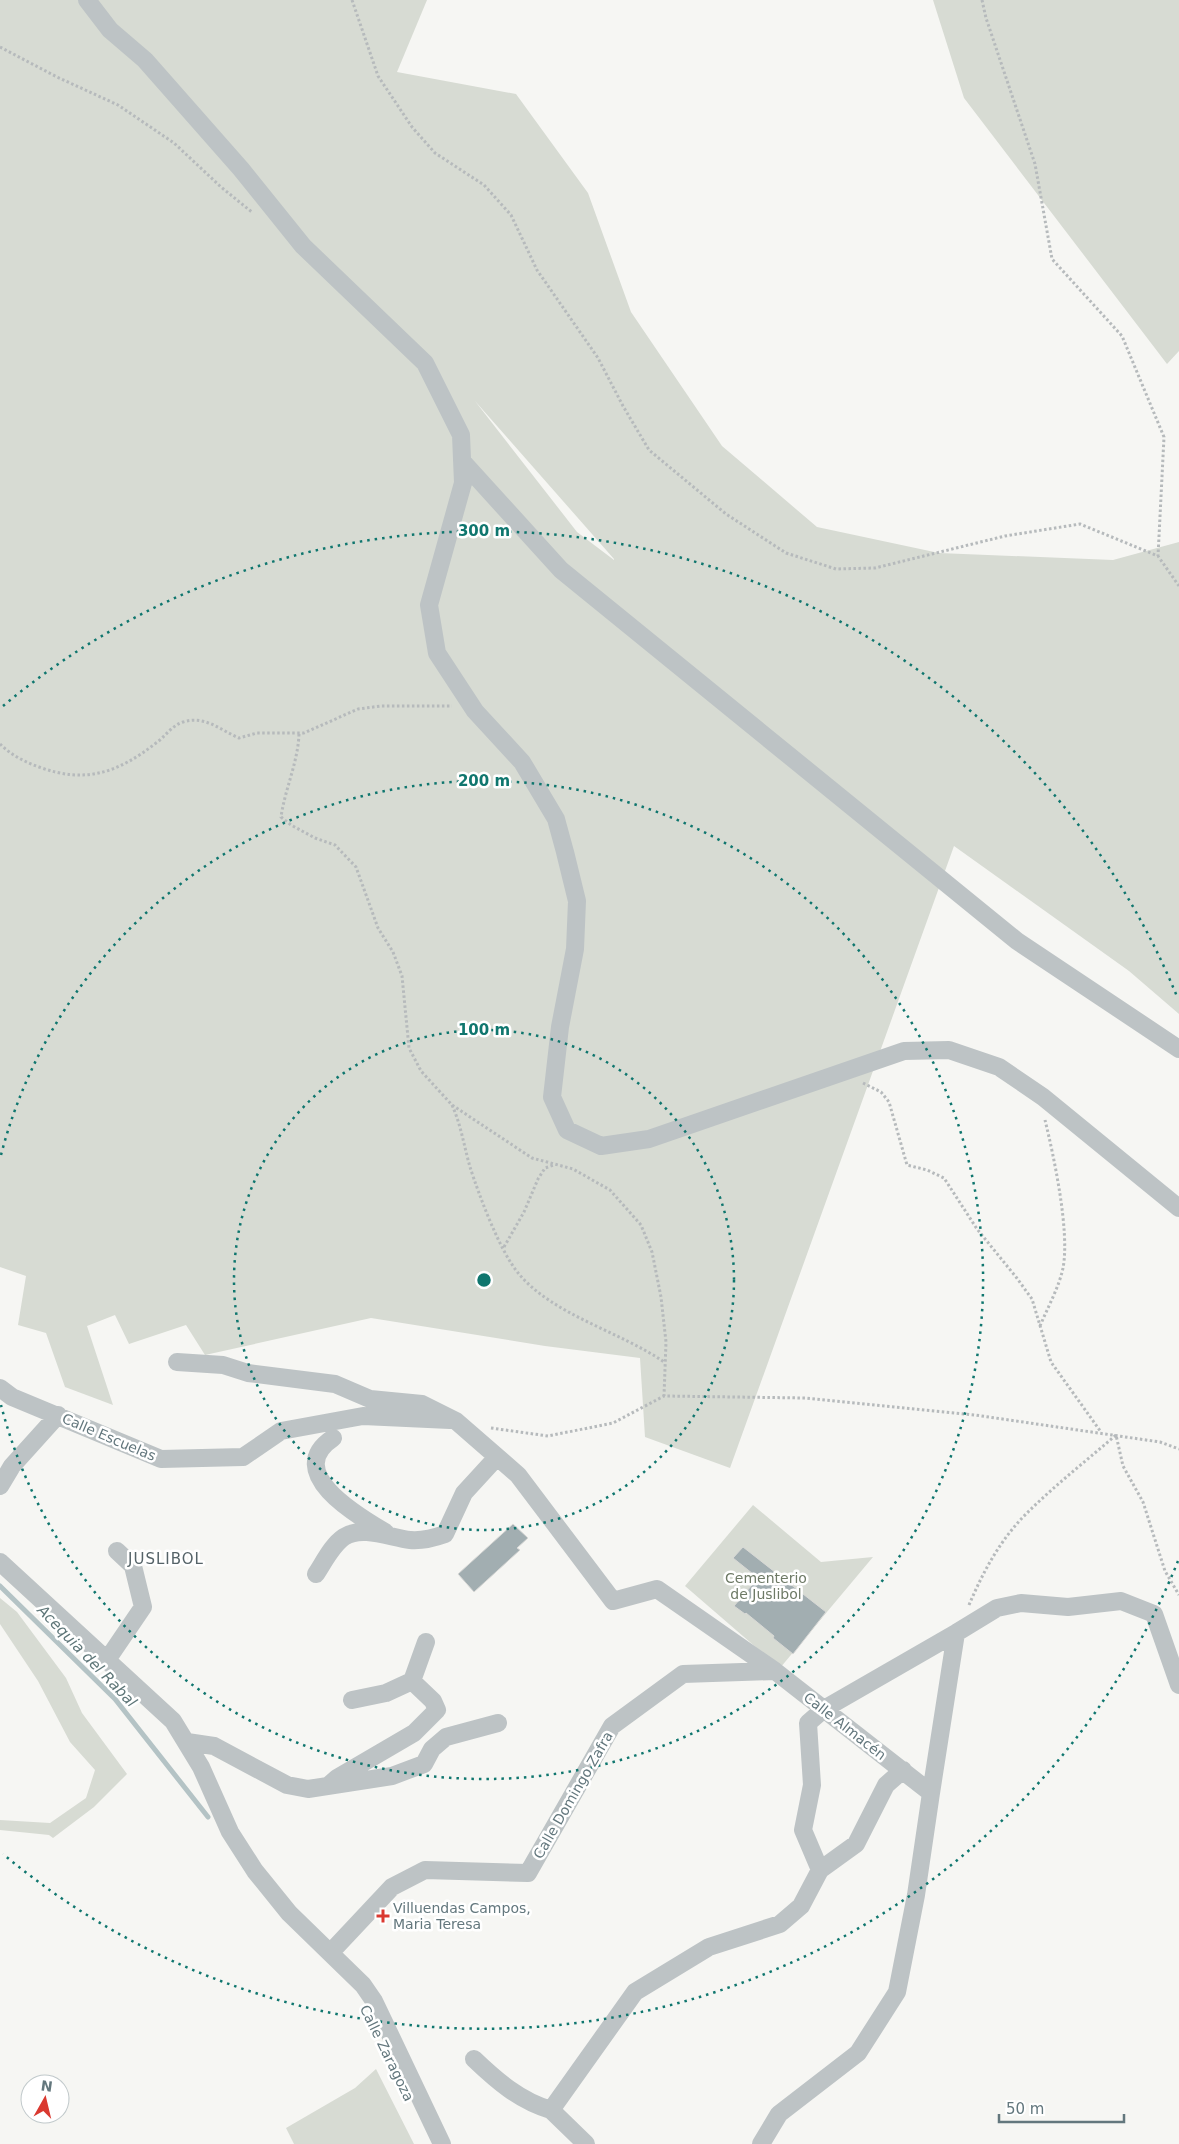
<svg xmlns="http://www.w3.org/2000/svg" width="1179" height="2144" font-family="'DejaVu Sans',sans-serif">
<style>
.green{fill:#d7dbd3;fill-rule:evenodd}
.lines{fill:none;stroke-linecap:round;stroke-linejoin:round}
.stream{stroke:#b4c3c5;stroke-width:5}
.building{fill:#a2aeb1;stroke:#d8d8d6}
.path{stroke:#b6babc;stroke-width:3;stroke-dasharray:2.5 2.5;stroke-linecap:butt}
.minor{stroke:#bdc3c5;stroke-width:18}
.ring{fill:none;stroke:#0f766e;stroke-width:2.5;stroke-dasharray:2.5 5}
.poi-dot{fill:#da3930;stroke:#fff;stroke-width:2}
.labels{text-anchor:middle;stroke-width:5;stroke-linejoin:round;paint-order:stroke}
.street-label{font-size:14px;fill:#63777d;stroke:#fff}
.park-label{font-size:14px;fill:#6e7a66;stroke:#fff}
.poi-label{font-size:14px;fill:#63777d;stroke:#fff;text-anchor:start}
.neighbourhood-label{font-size:15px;letter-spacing:1px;fill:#556368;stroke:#fff}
.water-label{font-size:15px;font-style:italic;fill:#5e7678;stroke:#fff}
.centre{fill:#0f766e;stroke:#fff;stroke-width:2.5}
.ring-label{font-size:15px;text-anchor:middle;font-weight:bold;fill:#0f766e;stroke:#fff;stroke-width:5;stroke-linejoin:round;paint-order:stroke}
</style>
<rect width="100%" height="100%" fill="#f6f6f3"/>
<path class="green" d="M0,0H427L397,72L516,94L588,193L631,312L722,446L817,527L939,553L1113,560L1179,542V1014L1129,971L954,846L730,1468L645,1437L640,1358L545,1346L371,1318L205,1355L186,1325L129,1344L115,1315L87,1326L113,1405L65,1387L46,1333L18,1325L26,1276L0,1267ZM475,401L614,559V560L577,532Z
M933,0H1179V351L1167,364L964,98Z
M753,1505L821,1562L873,1557L780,1668L685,1586Z
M0,1598L17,1612L66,1678L82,1713L127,1774L94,1807L53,1838L49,1835L0,1830V1820L50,1823L86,1798L95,1770L70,1742L38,1681L0,1624Z
M376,2069L414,2144H294L286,2128L355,2088Z"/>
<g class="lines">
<path class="stream" d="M0,1586L115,1699L208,1817"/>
</g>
<path class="building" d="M513,1524L528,1538L517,1548L520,1550L474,1592L458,1574Z
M743,1547L826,1612L793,1654L773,1638L774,1636L746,1613L745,1614L734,1606L758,1578L733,1558Z"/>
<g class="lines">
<path class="path" d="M352,0L378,76L412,127L435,153L484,185L511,215L537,270L598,358L623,406L649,450L726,514L786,553L836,569L875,568L1005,536L1080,524L1158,556L1179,586
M982,0L986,18L1035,164L1052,259L1122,336L1164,437L1158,556
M0,47L57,77L118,105L174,143L221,187L253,213
M299,734C298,762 285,789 281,817L291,825L315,838L335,845L356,867L378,928L393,952L402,976L409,1048L421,1071L452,1105L532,1158L573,1169L610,1190L641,1225L652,1252L661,1297L666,1342L664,1396
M0,744C11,755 25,762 39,767C85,784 118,773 156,743C165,737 171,726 183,722C205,715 220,730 239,738L257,733H304L358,709L381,706H452
M863,1083L881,1092L889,1102L907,1165L927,1170L944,1178L977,1229L1016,1277L1032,1299L1051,1362L1101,1432
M452,1105C461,1125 464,1146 470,1167C479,1195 500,1252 519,1274C553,1315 621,1332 664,1362
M504,1247L524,1212L538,1179L545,1168L554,1165
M1040,1326C1048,1307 1059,1287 1063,1268C1070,1232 1054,1157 1045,1120
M491,1428L548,1436L613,1423L664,1396L805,1398L975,1415L1160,1442L1179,1449
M969,1605C983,1572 1000,1540 1026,1514C1054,1486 1086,1461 1116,1435L1123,1466L1143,1502L1165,1571L1179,1595"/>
<path class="minor" d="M87,0L110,30L145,60L241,169L303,246L425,363L461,435L463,483L429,605L437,653L475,711L522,762L556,819L565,852L577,901L575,949L560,1027L552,1097L567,1130L601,1146L649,1139L904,1051L949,1050L999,1067L1043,1097L1179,1208
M462,461L561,570L1017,941L1179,1049
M177,1362L223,1365L248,1373L335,1384L370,1399L422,1404L456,1421L518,1475L613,1601L657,1589L775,1671L931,1793L916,1895L897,1992L858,2053L779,2114L761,2144
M0,1388L12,1397L161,1459L243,1457L281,1431L363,1416L450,1420
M333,1438C282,1472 358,1516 385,1532
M0,1486L12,1466L58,1415
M0,1562L173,1721L201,1767L230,1832L255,1871L289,1913L363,1985L374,2001L442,2144
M316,1574C324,1562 332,1545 344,1537C362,1525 391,1538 410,1540C422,1541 434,1538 445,1534L464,1493L497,1457
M107,1660L143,1607L133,1566L117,1551
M352,1700L386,1693L412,1681L426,1642
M187,1742L214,1746L287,1785L308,1789L392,1776L424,1764L432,1749L446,1737L498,1723
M329,1785L337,1778L414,1733L437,1710L433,1701L412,1681
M931,1793L956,1633
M820,1870L803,1830L812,1785L808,1723L824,1709L956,1633L997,1608L1021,1603L1068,1607L1121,1601L1154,1614L1179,1685
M331,1952L392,1887L425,1870L528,1873L612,1726L683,1674L775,1671
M474,2059C497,2081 520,2101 551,2110
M586,2144L551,2110L635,1992L709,1947L780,1924L801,1906L820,1870L856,1844L886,1785L903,1770"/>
</g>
<g class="ring">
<circle cx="484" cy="1280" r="250"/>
<path d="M1 1155A499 499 0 1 1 1 1405"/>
<path d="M1178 1561A749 749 0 0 1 3 1854M3 706A749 749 0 0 1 1178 999"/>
</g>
<path class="poi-dot" d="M380.5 1908.5h5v5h5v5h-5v5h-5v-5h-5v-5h5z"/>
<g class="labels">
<g class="street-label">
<text transform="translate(109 1437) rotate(23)" y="5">Calle Escuelas</text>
<text transform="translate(845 1726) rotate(38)" y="5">Calle Almacén</text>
<text transform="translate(573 1795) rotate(-60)" y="5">Calle Domingo Zafra</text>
<text transform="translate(387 2053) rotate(64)" y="5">Calle Zaragoza</text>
</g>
<g class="park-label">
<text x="766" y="1583">Cementerio<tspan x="766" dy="16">de Juslibol</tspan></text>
</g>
<g class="poi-label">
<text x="393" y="1913">Villuendas Campos,<tspan x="393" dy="16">Maria Teresa</tspan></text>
</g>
<g class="neighbourhood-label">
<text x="166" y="1564">JUSLIBOL</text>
</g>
<g class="water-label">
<text transform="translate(87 1656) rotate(46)" y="5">Acequia del Rabal</text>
</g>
</g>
<circle cx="484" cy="1280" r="8" class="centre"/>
<g class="ring-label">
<text x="484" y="536">300 m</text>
<text x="484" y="786">200 m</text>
<text x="484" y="1035">100 m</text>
</g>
<g transform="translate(45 2099) rotate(8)"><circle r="24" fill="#ffffff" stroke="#c1c9cb"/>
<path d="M0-4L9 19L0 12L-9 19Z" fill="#da3930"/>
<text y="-8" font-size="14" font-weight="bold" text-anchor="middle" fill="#63777d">N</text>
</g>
<path d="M999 2114v8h125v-8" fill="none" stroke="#63777d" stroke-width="2.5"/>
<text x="1006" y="2114" font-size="15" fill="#63777d" stroke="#ffffff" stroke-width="4" paint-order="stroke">50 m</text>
</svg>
